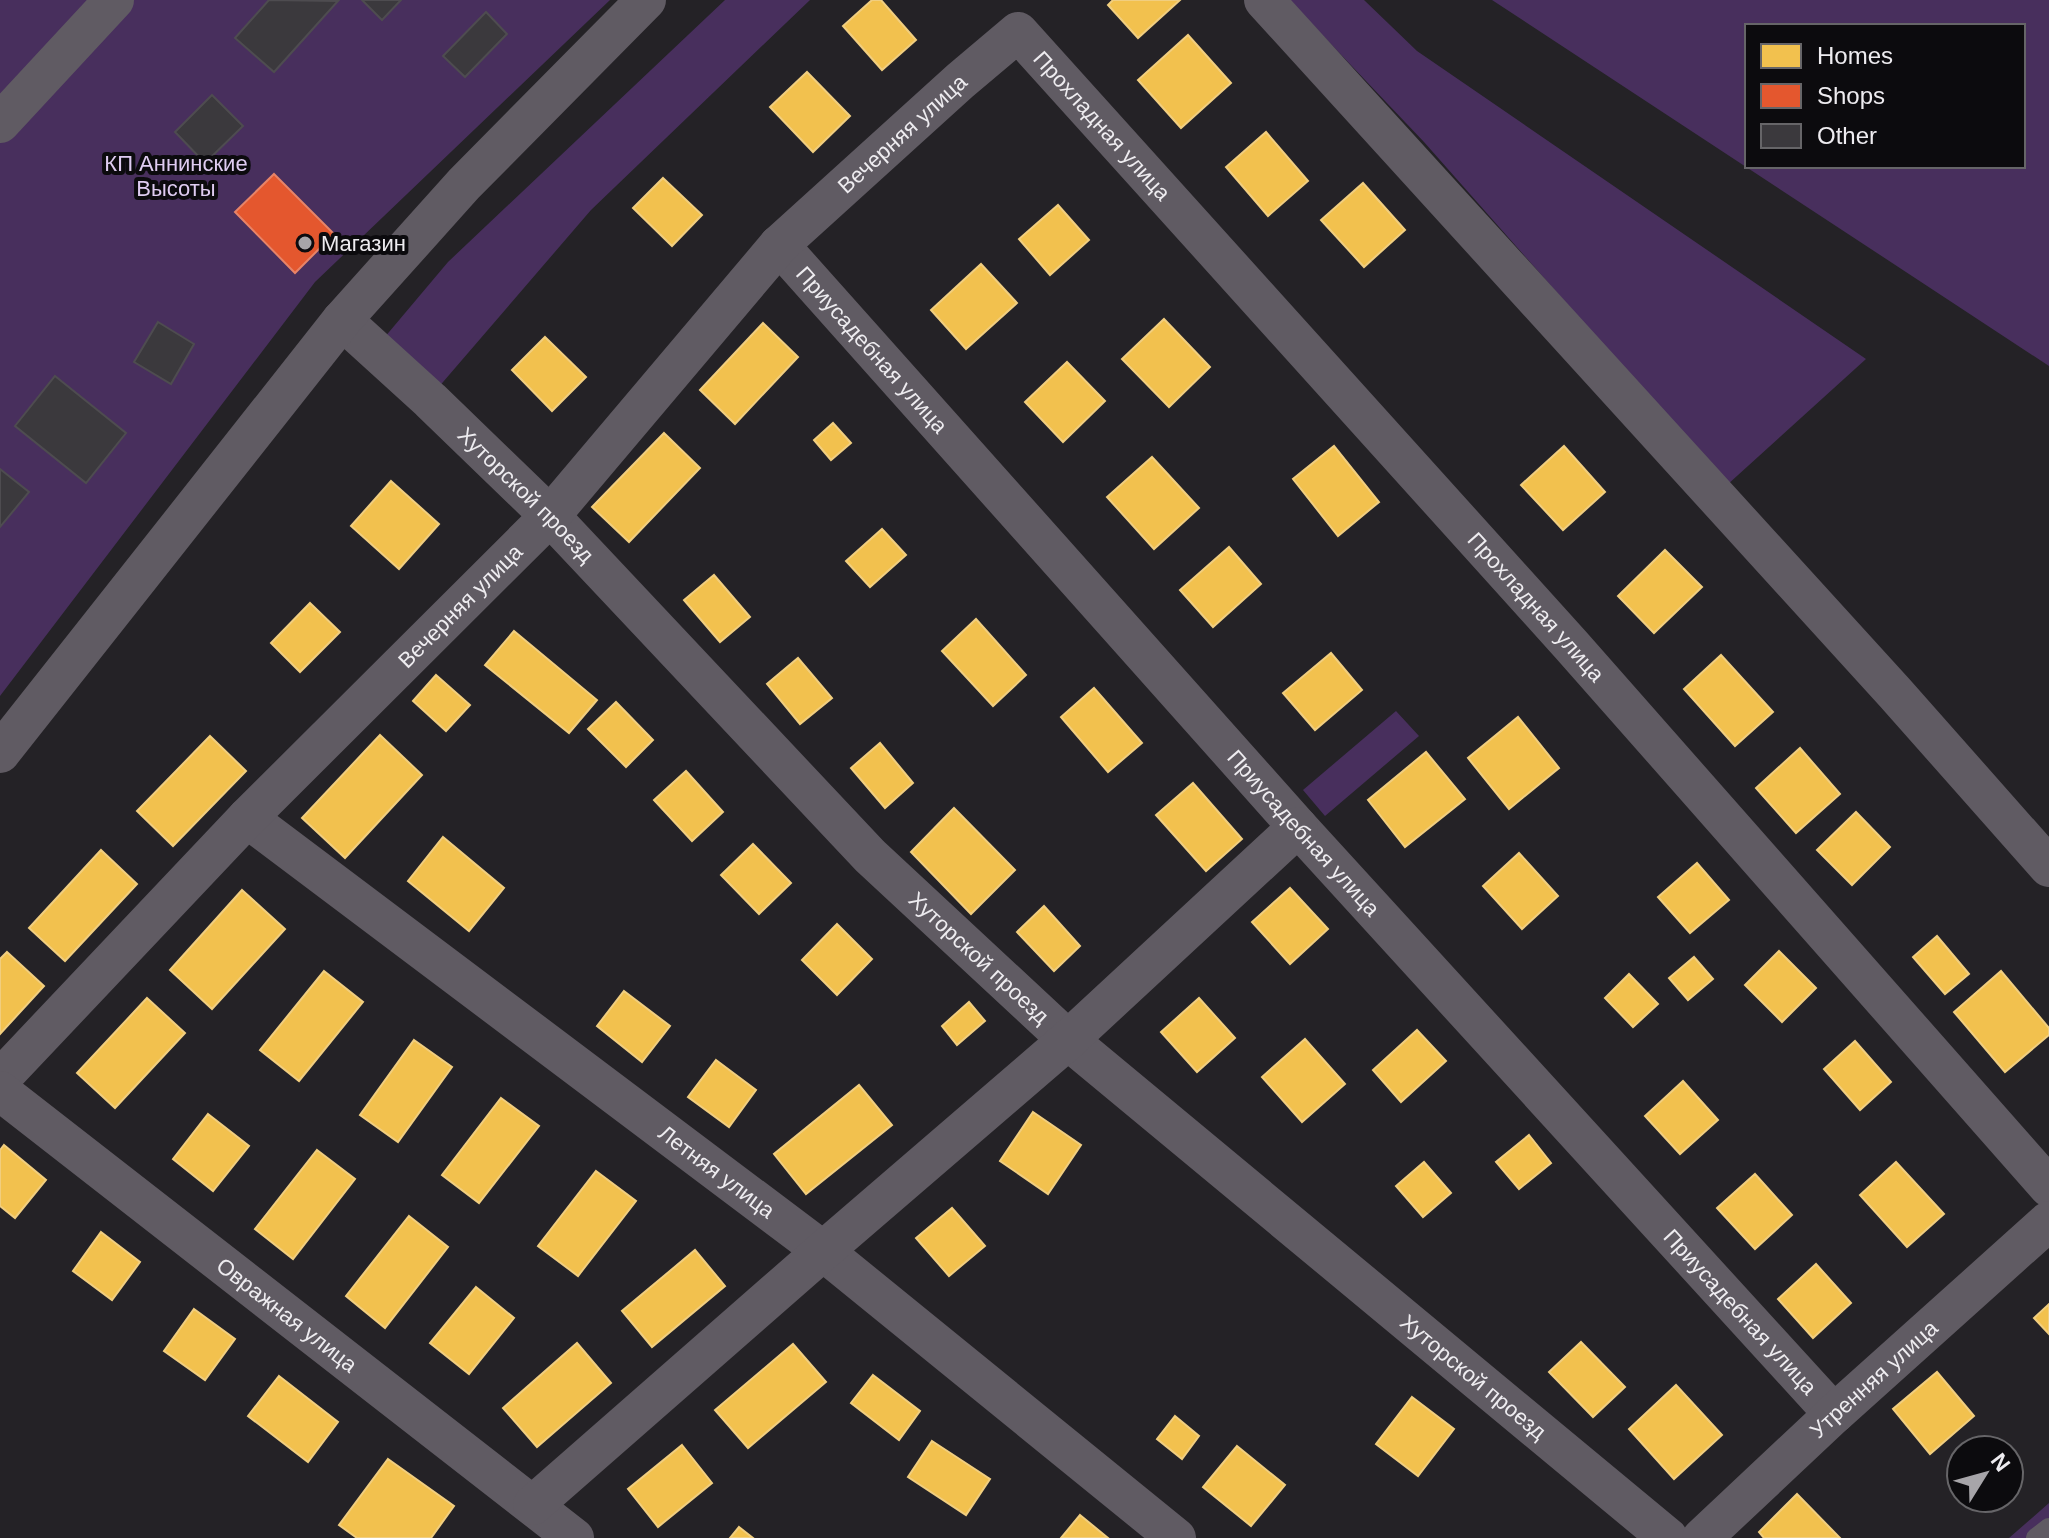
<svg xmlns="http://www.w3.org/2000/svg" width="2049" height="1538" font-family="Arial,sans-serif">
<style>
.green{fill:#482f5d;fill-rule:evenodd}
.homes{fill:#f2c14e;stroke:#f1ce7f;stroke-width:2}
.shops{fill:#e4572e;stroke:#e78468;stroke-width:2}
.building{fill:#3b393d;stroke:#4e4c50;stroke-width:2}
.lines{fill:none;stroke-linecap:round;stroke-linejoin:round}
.service{stroke:#605b63;stroke-width:20}
.minor{stroke:#605b63;stroke-width:40}
.poi-dot{fill:#a7a5a9;stroke:#0c0b0e;stroke-width:3}
.labels{text-anchor:middle;stroke-width:8;stroke-linejoin:round;paint-order:stroke}
.street-label{font-size:22px;fill:#eeecf0;stroke:#0c0b0e}
.park-label{font-size:22px;fill:#dfccf1;stroke:#0c0b0e}
.poi-label{font-size:22px;fill:#eeecf0;stroke:#0c0b0e;text-anchor:start}
</style>
<rect width="100%" height="100%" fill="#242226"/>
<path class="green" d="M0,0H610L315,282L0,696Z
M725,0H810L591,210L437,389L384,338L448,262Z
M1289,0H1364L1417,51L1866,359L1727,485L1424,142Z
M1492,0H2049V366ZM2023,26V166H1747V26Z
M1396,711L1419,736L1325,816L1303,790Z
M2049,1503V1538H2009Z"/>
<path class="homes" d="M872,0H881L916,40L882,70L843,26Z
M1113,0H1180L1138,38L1108,5Z
M1188,35L1231,83L1181,128L1138,80Z
M807,72L850,116L813,152L770,107Z
M1266,132L1308,181L1268,216L1226,167Z
M663,178L702,215L672,246L633,208Z
M1363,183L1405,230L1364,267L1321,220Z
M1058,205L1089,240L1050,275L1019,239Z
M981,264L1017,303L966,349L931,310Z
M1164,319L1210,367L1169,407L1122,359Z
M763,323L798,357L735,424L700,390Z
M545,337L586,377L552,411L512,370Z
M1067,362L1105,401L1063,442L1025,402Z
M833,423L851,443L831,460L814,440Z
M664,433L700,468L629,542L592,507Z
M1334,446L1379,502L1338,536L1293,479Z
M1564,446L1605,492L1563,530L1521,485Z
M1152,457L1199,508L1154,549L1107,497Z
M391,481L439,524L399,569L351,526Z
M882,529L906,555L870,587L846,561Z
M1229,547L1261,584L1213,627L1180,590Z
M1665,550L1702,587L1654,633L1618,596Z
M714,575L750,617L720,642L684,600Z
M310,603L340,632L300,672L271,643Z
M976,619L1026,675L993,706L942,651Z
M514,631L597,700L569,733L485,665Z
M1331,653L1362,690L1315,730L1283,693Z
M1721,655L1773,712L1735,746L1684,689Z
M798,658L832,698L800,724L767,684Z
M436,675L470,705L446,731L413,701Z
M1094,688L1142,743L1108,772L1061,717Z
M616,702L653,740L626,767L588,729Z
M1518,717L1559,768L1509,809L1468,758Z
M380,735L422,775L345,858L302,818Z
M210,736L246,771L173,846L137,811Z
M880,743L913,783L885,808L851,768Z
M1800,748L1840,794L1796,833L1756,788Z
M1426,752L1465,799L1405,847L1368,800Z
M686,771L723,812L692,841L654,800Z
M1193,783L1242,839L1206,871L1156,815Z
M954,808L1015,870L971,914L911,852Z
M1856,812L1890,847L1852,885L1817,850Z
M443,837L504,888L469,931L408,881Z
M753,844L791,883L759,914L721,875Z
M101,850L137,884L65,961L29,928Z
M1519,853L1558,896L1522,929L1483,886Z
M1697,863L1729,900L1690,933L1658,897Z
M1290,888L1328,929L1290,964L1252,922Z
M242,890L285,929L212,1009L170,970Z
M1044,906L1080,946L1054,971L1017,932Z
M837,924L872,959L837,995L802,960Z
M1937,936L1969,974L1945,994L1913,957Z
M1779,951L1816,988L1782,1022L1745,985Z
M7,952L44,986L0,1034V959Z
M1694,957L1713,979L1688,1000L1669,978Z
M324,971L363,1002L299,1081L260,1050Z
M2001,971L2049,1028V1035L2005,1072L1954,1012Z
M1629,974L1658,1004L1633,1027L1605,998Z
M624,991L670,1026L642,1062L597,1026Z
M147,998L185,1033L115,1108L77,1073Z
M1199,998L1235,1038L1197,1072L1161,1032Z
M969,1002L985,1021L957,1045L942,1026Z
M1417,1030L1446,1061L1401,1102L1373,1070Z
M1305,1039L1345,1084L1302,1122L1262,1077Z
M414,1040L452,1067L398,1142L360,1115Z
M1855,1041L1891,1082L1860,1110L1824,1069Z
M716,1060L756,1090L729,1127L688,1097Z
M1683,1081L1718,1120L1680,1154L1645,1116Z
M859,1085L892,1125L806,1194L774,1154Z
M501,1098L539,1126L479,1203L442,1175Z
M1033,1112L1081,1145L1048,1194L1000,1161Z
M208,1114L249,1146L213,1191L173,1159Z
M1529,1135L1551,1163L1519,1189L1496,1162Z
M4,1145L46,1180L15,1218L0,1206V1150Z
M317,1150L355,1179L293,1259L255,1229Z
M1424,1162L1451,1193L1423,1217L1396,1186Z
M1896,1162L1944,1214L1907,1247L1860,1195Z
M596,1171L636,1201L578,1276L538,1246Z
M1755,1174L1792,1215L1755,1249L1717,1208Z
M952,1208L985,1246L949,1276L916,1238Z
M409,1216L448,1247L385,1328L346,1296Z
M101,1232L140,1262L112,1300L73,1271Z
M695,1250L725,1286L652,1347L622,1311Z
M1816,1264L1851,1303L1813,1338L1778,1299Z
M476,1287L514,1318L469,1374L430,1343Z
M2049,1304V1334L2034,1318Z
M194,1309L235,1339L205,1380L164,1351Z
M1581,1342L1625,1387L1593,1417L1549,1372Z
M577,1343L611,1383L537,1447L503,1408Z
M793,1344L826,1382L748,1448L715,1410Z
M1937,1372L1974,1416L1930,1454L1893,1409Z
M873,1375L920,1411L899,1440L851,1403Z
M279,1376L338,1422L308,1462L248,1416Z
M1676,1385L1722,1435L1674,1479L1629,1429Z
M1412,1397L1454,1429L1418,1476L1376,1444Z
M1175,1416L1199,1436L1182,1459L1157,1439Z
M932,1441L990,1479L966,1515L908,1477Z
M682,1445L712,1483L658,1527L628,1489Z
M1237,1446L1285,1485L1251,1526L1203,1487Z
M388,1459L454,1506L431,1538H357L339,1525Z
M1797,1494L1840,1538H1764L1759,1532Z
M1080,1515L1108,1538H1061Z
M739,1527L753,1538H730Z"/>
<path class="shops" d="M274,174L334,234L295,273L235,212Z"/>
<path class="building" d="M269,0L338,1L274,72L235,38Z
M362,0H401L382,20Z
M486,12L507,34L465,77L443,56Z
M212,95L243,126L205,163L175,132Z
M158,322L194,344L171,384L134,362Z
M55,376L126,433L86,483L15,426Z
M0,469L29,492L0,527Z"/>
<g class="lines">
<path class="service" d="M2036,1538L2049,1528"/>
<g class="minor">
<path d="M1264,0L1895,693L2049,867"/>
<path d="M0,123L114,0"/>
<path id="s1" d="M779,245L1298,827L1834,1414"/>
<path id="s2" d="M342,320L430,400L550,516L870,856L1068,1040L1668,1538"/>
<path d="M0,753L342,320L464,184L646,0"/>
<path id="s3" d="M247,818L823,1251L1176,1538"/>
<path id="s4" d="M0,1079L247,818L550,516L779,245L960,81L1018,32L1571,645L2049,1187"/>
<path id="s5" d="M0,1091L574,1538"/>
<path d="M533,1505L823,1251L1068,1040L1298,827"/>
<path id="s6" d="M1702,1538L1834,1414L2049,1221"/>
</g>
</g>
<circle class="poi-dot" cx="305" cy="243" r="8"/>
<g class="labels">
<g class="street-label">
<text dy="8" stroke="none"><textPath href="#s4" startOffset="1588">Прохладная улица</textPath></text>
<text dy="8" stroke="none"><textPath href="#s4" startOffset="1308">Вечерняя улица</textPath></text>
<text dy="8" stroke="none"><textPath href="#s1" startOffset="140">Приусадебная улица</textPath></text>
<text dy="8" stroke="none"><textPath href="#s2" startOffset="254">Хуторской проезд</textPath></text>
<text dy="8" stroke="none"><textPath href="#s4" startOffset="660">Вечерняя улица</textPath></text>
<text dy="8" stroke="none"><textPath href="#s4" startOffset="2236">Прохладная улица</textPath></text>
<text dy="8" stroke="none"><textPath href="#s1" startOffset="788">Приусадебная улица</textPath></text>
<text dy="8" stroke="none"><textPath href="#s2" startOffset="902">Хуторской проезд</textPath></text>
<text dy="8" stroke="none"><textPath href="#s3" startOffset="588">Летняя улица</textPath></text>
<text dy="8" stroke="none"><textPath href="#s1" startOffset="1436">Приусадебная улица</textPath></text>
<text dy="8" stroke="none"><textPath href="#s5" startOffset="364">Овражная улица</textPath></text>
<text dy="8" stroke="none"><textPath href="#s2" startOffset="1550">Хуторской проезд</textPath></text>
<text dy="8" stroke="none"><textPath href="#s6" startOffset="234">Утренняя улица</textPath></text>
</g>
<g class="park-label">
<text x="176" y="171">КП Аннинские<tspan x="176" dy="25">Высоты</tspan></text>
</g>
<g class="poi-label">
<text x="321" y="251">Магазин</text>
</g>
</g>
<rect x="1745" y="24" width="280" height="144" fill="#0c0b0e" stroke="#666568" stroke-width="2"/>
<rect x="1761" y="44" width="40" height="24" fill="#f2c14e" stroke="#666568" stroke-width="2"/>
<text x="1817" y="64" font-size="24" fill="#eeecf0">Homes</text>
<rect x="1761" y="84" width="40" height="24" fill="#e4572e" stroke="#666568" stroke-width="2"/>
<text x="1817" y="104" font-size="24" fill="#eeecf0">Shops</text>
<rect x="1761" y="124" width="40" height="24" fill="#3b393d" stroke="#666568" stroke-width="2"/>
<text x="1817" y="144" font-size="24" fill="#eeecf0">Other</text>
<g transform="translate(1985 1474) rotate(53)"><circle r="38" fill="#0c0b0e" stroke="#666568" stroke-width="2"/>
<path d="M0-6L14 30L0 20L-14 30Z" fill="#a7a5a9"/>
<text y="-12" font-size="22" font-weight="bold" text-anchor="middle" fill="#eeecf0">N</text>
</g>
</svg>
